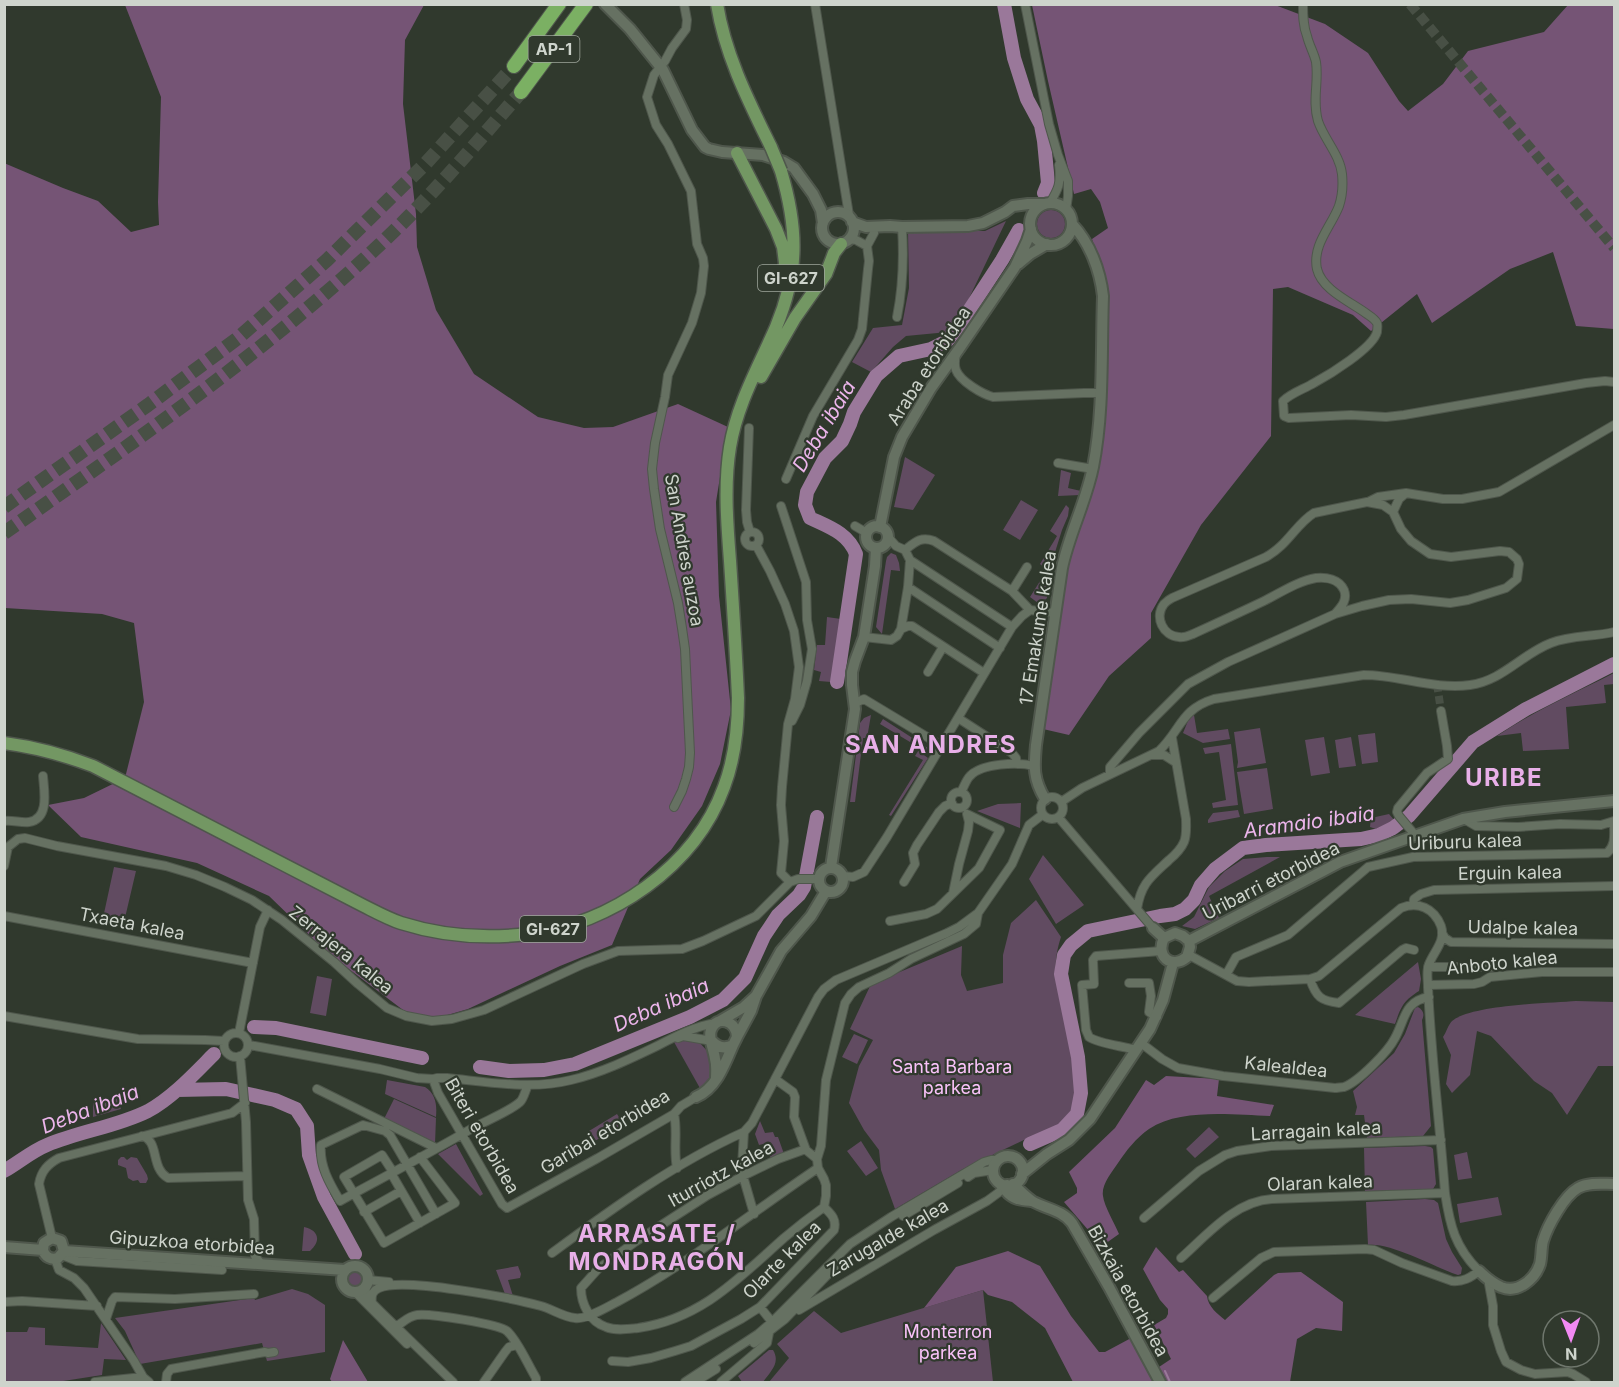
<svg xmlns="http://www.w3.org/2000/svg" width="1619" height="1387" font-family="Inter,sans-serif">
<style>
.green{fill:#614b61}
.forest{fill:#755475}
.lines{fill:none;stroke-linecap:round;stroke-linejoin:round}
.stream{stroke:#9a789a;stroke-width:2}
.river{stroke:#9a789a;stroke-width:14}
.street-tunnel{stroke:#485045;stroke-width:8;stroke-dasharray:8 4;stroke-linecap:butt}
.secondary-tunnel{stroke:#485045;stroke-width:10;stroke-dasharray:10 5;stroke-linecap:butt}
.highway-tunnel{stroke:#485045;stroke-width:14;stroke-dasharray:14 7;stroke-linecap:butt}
.street-casing{stroke:#4f574c;stroke-width:10}
.secondary-casing{stroke:#4f574c;stroke-width:14}
.primary-casing{stroke:#4f574c;stroke-width:15}
.highway-casing{stroke:#4f574c;stroke-width:16}
.street{stroke:#667162;stroke-width:8}
.secondary{stroke:#667162;stroke-width:10}
.primary{stroke:#739763;stroke-width:12}
.highway{stroke:#7bb063;stroke-width:14}
.primary-bridge-casing{stroke:#4f574c;stroke-width:15;stroke-linecap:butt}
.primary-bridge{stroke:#739763;stroke-width:12}
.labels{text-anchor:middle;stroke-width:4.5;stroke-linejoin:round;paint-order:stroke}
.shield{fill:#30392d;stroke:#9fa69c;stroke-width:1.5}
.shield-label{font-size:16px;font-weight:bold;fill:#ced4cc}
.street-label{font-size:18px;fill:#ced4cc;stroke:#30392d}
.park-label{font-size:18px;fill:#f9c2f9;stroke:#30392d}
.water-label{font-size:20px;font-style:italic;fill:#ecb5eb;stroke:#30392d}
.district-label{font-size:24px;font-weight:bold;letter-spacing:1.5px;fill:#e8afe8;stroke:#30392d}
</style>
<rect width="100%" height="100%" fill="#30392d"/>
<path class="green" d="M1037 224a14 14 0 1 1 28 0a14 14 0 1 1-28 0Z
M1006,221L961,315L948,332L906,336L893,347L871,372L852,362L873,328L902,325L909,288L908,231H985Z
M905,457L935,475L913,510L894,507Z
M1061,470L1071,473L1068,488L1081,491L1080,495L1058,496Z
M1021,500L1038,510L1020,540L1003,530Z
M1066,505L1069,508L1068,516L1062,530L1051,565L1047,598L1041,604L1038,603L1030,597L1047,570L1040,564L1057,536L1050,531Z
M891,553L896,555L899,563L900,571L891,570L882,634L876,627L886,561L887,557Z
M827,617L841,619L831,682L819,681L821,672L814,670L817,645H825Z
M1614,673V684L1604,685L1606,703L1566,707L1569,749L1523,751L1521,733L1497,736C1534,711 1575,693 1614,673Z
M871,715L867,738H863L855,802H850L860,723L864,718Z
M1194,715L1197,733L1228,729L1230,739L1203,743L1183,733L1190,716Z
M883,719L928,748L924,755L928,758L891,816L889,815L923,760L915,756L920,748L880,724Z
M1260,728L1266,763L1237,768L1238,762L1234,732Z
M1375,733L1378,762L1362,764L1358,735Z
M1324,737L1330,773L1311,776L1305,740Z
M1351,737L1356,766L1339,768L1335,740Z
M1231,744L1238,805L1213,808L1212,803L1226,800L1219,752L1205,754L1203,748Z
M1267,768L1273,809L1244,814L1237,772Z
M1021,803L1020,828L977,811L998,804Z
M1238,810L1240,817L1208,823V820L1213,813Z
M1389,814L1395,821L1376,829L1370,827L1371,818Z
M1043,855L1084,905L1056,924L1029,879Z
M1267,857H1280L1209,896L1219,918L1195,929L1182,926L1194,917L1209,887L1225,871L1243,859Z
M114,867L136,871L124,922L103,918Z
M1036,900L1061,937C1056,952 1055,964 1056,979L1072,1048L1077,1083L1076,1097L1072,1110L1066,1120L1058,1129L1043,1136L1026,1139L963,1169L895,1209L881,1170L879,1150L864,1130L849,1103L859,1066L873,1040L850,1029L871,984L962,946L961,975L967,991L1003,983V955L1011,923Z
M1418,962L1421,979L1419,991C1403,1001 1401,1007 1395,1024L1355,1015Z
M317,976L332,979L326,1016L310,1013Z
M1576,1001L1614,1002V1066H1598L1567,1115L1552,1093L1534,1081L1491,1036L1477,1031L1470,1075L1452,1093L1446,1084L1451,1055L1443,1037C1446,1033 1448,1025 1452,1021C1471,1005 1550,1003 1576,1001Z
M1418,1007C1423,1010 1425,1014 1422,1020L1431,1126L1423,1136L1367,1138L1364,1115H1355L1357,1107L1353,1091L1394,1053L1405,1034L1415,1008Z
M854,1034L868,1040L857,1064L842,1057Z
M686,1039L699,1042L709,1053L713,1073L710,1079L701,1090L674,1042Z
M387,1080L425,1087C436,1094 437,1105 436,1117L385,1094Z
M117,1098L121,1109L93,1117V1103Z
M394,1099L436,1118L435,1144L384,1119Z
M617,1114L623,1124L595,1141L589,1131Z
M760,1121L765,1133L773,1132L775,1137H778L784,1154L772,1160L763,1144L759,1145L755,1134Z
M1209,1127L1219,1137L1195,1158L1186,1149Z
M861,1141L878,1168L866,1176L847,1151Z
M456,1144L483,1194L480,1196L438,1154Z
M1425,1146L1431,1147L1433,1149L1436,1184L1433,1189L1428,1190L1365,1191L1364,1148Z
M1467,1152L1472,1178L1458,1180L1454,1155Z
M121,1157H124L127,1160L131,1157L137,1158L147,1175L148,1179L146,1183H140L138,1180L133,1181L128,1178L126,1168L118,1165V1160Z
M1498,1197L1502,1215L1460,1223L1457,1204Z
M1425,1199L1434,1200L1438,1203L1446,1239L1452,1252L1462,1268L1461,1274L1458,1275L1452,1273C1432,1265 1388,1242 1368,1245L1366,1202Z
M304,1227C318,1230 322,1240 310,1251H302Z
M518,1266L521,1274L520,1278L508,1280L513,1296L505,1294L496,1270Z
M346 1278a9 9 0 1 1 18 0a9 9 0 1 1-18 0Z
M292,1289L308,1294L325,1305V1352L267,1361L262,1343L140,1364L125,1331L115,1318L254,1298L255,1300Z
M983,1290L993,1382H769L789,1358L777,1344L814,1311L841,1333Z
M101,1323L126,1360L104,1359L102,1375L57,1382H5V1332H27L29,1327L45,1328V1345L98,1348Z
M769,1350H773C781,1363 770,1372 763,1382H742L738,1376Z"/>
<path class="forest" d="M125,5H424L405,40L403,104L416,214L417,247L436,310L474,374L538,417L584,428L613,427L678,404L728,427L716,502L719,596L731,710L720,764L702,806L671,850L640,879L612,945L560,966L468,1009L437,1018L407,1013L329,954L269,896L197,863L81,837L48,805L84,798L125,778L144,702L134,623L102,614L5,608L4,163L63,188L98,201L131,232L159,225L158,202L161,97Z
M1032,5H1275L1325,24L1368,53L1399,101L1408,111L1443,84L1468,51L1544,32L1568,5H1614V329L1576,326L1553,252L1510,269L1432,323L1417,294L1371,331L1353,315L1288,287L1273,289L1271,436L1201,525L1151,613V638L1109,676L1069,735L1043,729L1064,578L1096,476L1099,465L1109,333L1103,275L1092,239L1108,228L1100,202L1091,189L1074,194L1048,81Z
M1166,1076L1219,1079L1217,1096L1274,1105L1270,1116C1233,1115 1181,1108 1149,1129C1136,1138 1126,1151 1118,1163C1112,1172 1101,1185 1103,1196C1104,1206 1115,1224 1119,1234L1102,1246L1064,1202L1077,1193V1188L1069,1172L1115,1128L1146,1080L1154,1085Z
M1156,1247L1179,1272L1183,1270L1207,1296C1208,1307 1218,1314 1225,1320L1274,1275L1278,1273L1301,1272L1343,1302L1342,1331L1316,1328L1297,1339L1290,1382H1167L1159,1367L1171,1359L1154,1325L1166,1318L1168,1314V1309L1160,1300L1143,1269Z
M1008,1251L1040,1266L1071,1316L1099,1352H1105L1133,1337L1156,1382H1073L1045,1328L1012,1302L988,1295L983,1290L924,1308L956,1267Z
M343,1340L368,1382H332L330,1379Z"/>
<g class="lines">
<path class="stream" d="M1165,1371L1170,1382"/>
<path class="river" d="M1004,4L1014,58L1027,99L1041,125L1044,141L1048,183L1044,193
M837,682L856,554C848,533 829,527 810,518L805,505L807,492L825,458L842,441L850,424L854,412L876,376L899,356L931,349L947,341L959,326L1002,260L1019,230
M254,1027L276,1028L422,1058
M480,1067L509,1071L544,1070L575,1064L690,1017L723,1000L745,978L764,936L778,915L799,895L804,887L817,817
M177,1090L226,1089L275,1100L296,1109L307,1126L309,1155L324,1197L355,1254
M1030,1144L1062,1130L1077,1114L1081,1093L1078,1057L1061,974L1064,955L1071,945L1088,931L1160,916L1175,914L1185,909L1194,900L1201,885L1215,869L1243,848L1266,845L1361,839L1379,835L1393,828L1409,816L1473,742L1526,709L1614,664
M4,1171C18,1163 32,1151 47,1145C80,1131 116,1127 148,1111C173,1097 194,1074 214,1054"/>
<path class="street-tunnel" d="M1437,684L1441,711"/>
<path class="secondary-tunnel" d="M1410,4L1614,248"/>
<path class="highway-tunnel" d="M4,507L148,405L238,338L327,260L426,163L514,66
M4,533C138,439 274,346 392,233C438,189 479,140 521,92"/>
<defs>
<path id="street" d="M815,4L849,215L852,221
M1025,4L1049,124L1058,155L1068,181V196L1066,210
M1303,4C1303,15 1303,26 1307,36C1309,45 1314,53 1316,62C1319,82 1312,100 1318,121C1324,139 1340,155 1342,174C1343,184 1342,197 1339,206C1331,227 1312,245 1317,269C1322,290 1351,302 1367,314C1370,316 1375,319 1377,323C1378,325 1377,330 1377,332C1373,348 1329,375 1314,383C1304,389 1291,393 1283,401L1284,416L1289,418L1351,415L1386,417L1404,415L1586,383L1605,381L1614,382
M1050,203C1059,188 1061,183 1059,165
M849,239L856,240L867,246
M867,246L874,233
M897,317C903,287 904,258 902,227
M956,354C955,359 954,365 956,370C960,381 982,394 993,397L1084,393H1100
M749,428L746,510L747,522L750,532
M1058,463L1093,469
M786,479L813,416L858,340L862,329L868,269L869,261L867,246
M1368,502L1378,497L1406,493L1443,499H1462L1499,492L1614,425
M781,506L806,582L807,620L812,649L807,681L800,705L792,721
M1393,512L1399,499L1405,494
M855,526L867,533
M745 539a7 7 0 1 1 14 0a7 7 0 1 1-14 0Z
M756,545L770,571L785,604L794,631L799,667L795,699L788,724L782,787L781,805L784,841L781,873L790,882
M905,550C915,542 921,536 934,541L1012,591L1030,610
M910,560L1012,627
M908,587L1000,648
M1012,591L1027,567
M901,629L908,626H912L984,673
M864,637L891,640L897,636L901,629L908,587L910,560L905,550L896,546L888,537
M928,672L943,647
M855,703L864,699L942,746
M958,718L1012,753L1016,758L1017,764
M1152,755H1164L1175,762
M1110,774V767L1139,733L1188,684L1228,662L1335,614L1362,606L1389,600L1411,599L1450,603L1468,600L1506,588L1517,579L1519,564L1517,559L1509,552L1500,551L1451,557L1430,554L1411,541L1401,529L1393,512L1383,505L1367,502L1314,513C1296,524 1288,545 1266,557L1172,598C1170,599 1165,603 1164,604C1154,617 1163,636 1179,637C1184,638 1188,636 1193,634C1217,623 1241,612 1264,601C1280,593 1298,581 1316,578C1326,577 1339,579 1344,590C1348,600 1341,607 1335,614
M961,792C964,787 966,780 970,776C982,763 1018,762 1034,766
M951 800a8 8 0 1 1 16 0a8 8 0 1 1-16 0Z
M1041 808a11 11 0 1 1 22 0a11 11 0 1 1-22 0Z
M1061,802L1082,788L1159,751C1181,730 1181,709 1214,699L1364,675C1399,675 1435,690 1470,685C1502,681 1522,654 1551,643C1571,635 1594,637 1614,632
M674,807L682,791L686,779L689,767L690,753L685,649L682,628L678,603L660,529L654,489L652,469L655,443L665,397L668,375L692,323L701,293L704,266L703,258L697,244L691,191L668,144L656,125L647,97L654,75L665,61L672,48L686,29L687,20L684,4
M1059,818L1153,928
M1464,819L1476,826L1518,827L1560,824L1601,825L1614,821
M4,821C13,820 21,823 29,822C50,819 44,790 43,776
M1415,835L1399,816L1397,812L1398,808L1427,773L1448,759L1447,746L1441,711
M4,866L8,847L18,839L25,838L57,846L166,866L196,875L225,887L252,900L282,920L334,962L358,984L387,1008L406,1016L432,1021L452,1019L484,1010L583,964L618,951L682,949L703,941L756,916L790,882L798,879H819
M843,876L853,877L864,872L887,837L1012,627L1022,616L1030,610L1055,613
M904,882L915,864L913,853L917,845L939,812L945,806L952,803
M1413,905L1414,899L1421,894L1434,890L1614,886
M1137,909C1141,883 1151,877 1169,860C1175,855 1181,849 1184,842C1187,835 1186,826 1186,819L1172,738
M4,916L253,963
M890,921L926,914L937,909L979,868L1000,830L967,814L969,822L968,831L959,864L953,893
M1442,933L1445,938L1451,942L1614,944
M1189,955L1237,981L1249,982L1310,979L1319,976L1401,908C1418,901 1434,908 1441,926C1446,941 1434,951 1429,964C1426,971 1428,980 1428,987C1431,1056 1440,1125 1445,1193C1450,1226 1455,1247 1479,1271C1470,1278 1463,1282 1452,1281L1402,1263L1374,1250L1365,1249L1274,1252L1261,1258L1213,1298
M1428,967H1493
M1226,975L1236,957L1288,935L1368,867L1413,857L1607,853C1616,845 1614,835 1614,823
M1310,979C1316,997 1321,1001 1339,1003L1402,950L1406,948L1414,950
M1129,983H1149L1151,996L1149,1012L1157,1017
M1428,985L1474,984L1482,982L1490,977L1542,972H1614
M4,1016L138,1039L205,1040L224,1041
M224 1045a12 12 0 1 1 24 0a12 12 0 1 1-24 0Z
M239,1033L260,927L268,910
M678,1038L683,1036L712,1041
M1141,1043L1162,1059L1178,1068L1223,1076L1335,1088C1337,1088 1342,1087 1344,1087C1358,1082 1388,1052 1395,1038C1405,1020 1404,1001 1429,997
M249,1045L380,1069L417,1078L433,1079L437,1078H447C488,1082 531,1090 571,1080C601,1073 630,1059 657,1046C676,1036 695,1026 717,1023
M1136,1050C1123,1046 1099,1044 1089,1037L1086,1030L1082,985L1094,984L1093,960L1096,956L1161,951
M240,1056L246,1122L248,1200L254,1219L255,1256L261,1264
M433,1079L438,1093L502,1204L507,1208L598,1158L674,1114L681,1106L696,1097
M775,1079L793,1092L795,1097L794,1117L806,1150
M317,1089L436,1148
M674,1114C678,1131 673,1150 677,1168
M142,1136C160,1141 150,1168 168,1178L247,1176
M817,1159L806,1150H803L778,1159L743,1176L708,1195L635,1242L598,1269L581,1288C581,1304 590,1322 606,1327C616,1331 628,1329 638,1328C701,1319 739,1278 784,1238C797,1227 810,1217 824,1207
M393,1172L382,1155L344,1177L384,1243L455,1203L420,1157
M391,1173L420,1223
M968,1177L974,1173L993,1170
M364,1212L401,1191
M436,1214L390,1135L385,1131L363,1125L321,1145C319,1166 330,1184 340,1201C384,1177 428,1154 471,1129C485,1121 509,1112 520,1102C524,1098 525,1091 528,1085
M754,1214L743,1176L742,1166L744,1132L752,1123L818,997L824,989L836,980L947,933L959,927L978,913L1012,864L1029,825L1042,815
M903,1216L958,1183
M1144,1218L1199,1171L1225,1155L1237,1151L1271,1146L1441,1140
M52,1238L39,1184C41,1171 48,1164 59,1158L232,1113L245,1103
M552,1253C613,1208 675,1163 744,1132
M62,1255L77,1261L222,1270
M1181,1258C1207,1235 1235,1201 1272,1199L1445,1193
M55,1259L59,1270L74,1278L84,1288L134,1361L143,1377L149,1382
M368,1280L389,1282
M1490,1280L1489,1284L1493,1306V1325L1501,1351L1506,1362L1521,1370L1535,1374L1568,1372L1573,1374L1586,1382
M365,1288L368,1299L381,1312L453,1382
M355,1292L407,1344
M4,1302L22,1301L97,1306
M372,1303C371,1296 372,1291 379,1288C403,1277 512,1298 541,1306C552,1309 563,1317 575,1318C586,1320 607,1307 617,1302C688,1264 751,1213 818,1168
M760,1307L772,1322
M799,1310L934,1230L987,1201L998,1193L1006,1185
M106,1319L112,1301L115,1297L175,1299L254,1294
M397,1326C403,1322 409,1316 417,1315C429,1313 498,1324 507,1331C518,1341 528,1365 536,1378V1382
M754,1343L785,1319L834,1268
M612,1361L628,1362L651,1358L675,1351L691,1346L741,1319L760,1307L834,1230C837,1219 831,1214 824,1207L826,1196V1185L824,1179L818,1168L817,1159L821,1146L826,1080L845,1003L851,994L859,987L889,973L911,959L964,934L976,924L978,913
M95,1382L143,1377
M166,1382L167,1374L171,1369L265,1352L268,1353L274,1352
M484,1382L505,1352L509,1347L517,1345
M685,1382L758,1334L772,1322L850,1244L891,1217L984,1162L991,1160H997
M695,1382L716,1369
M721,1382L767,1343L769,1333"/>
<path id="secondary" d="M605,4L630,29L663,70L692,130L705,147L709,149L722,152L763,155L784,162L794,168L813,194L821,210L823,223
M1030 224a21 21 0 1 1 42 0a21 21 0 1 1-42 0Z
M822 228a16 16 0 1 1 32 0a16 16 0 1 1-32 0Z
M852,222L866,227L890,226L902,227L968,226L983,223L1005,212L1013,206L1028,204H1044
M1018,264L1030,254L1047,244
M866 537a11 11 0 1 1 22 0a11 11 0 1 1-22 0Z
M880,527L894,457L902,437L931,388L959,349L1015,267L1027,241L1031,229
M1045,799C1033,779 1034,767 1036,745L1062,568C1069,534 1086,502 1093,467C1104,411 1101,353 1103,296C1100,270 1090,243 1072,224
M831,867L855,709L852,685V672L855,661L864,637L875,566L876,548
M819 880a12 12 0 1 1 24 0a12 12 0 1 1-24 0Z
M1153,928L1164,938
M1164,938C1155,956 1171,970 1187,957L1190,947L1189,941
M1164,938L1175,933L1183,936L1189,941
M1189,941L1340,862L1463,819L1505,812L1614,801
M720,1021L744,1007L756,996
M737,1037L751,1011L756,996L781,951L811,916L826,891
M712,1041C718,1048 725,1049 733,1045L737,1037C737,1021 717,1014 711,1030C708,1038 714,1050 715,1059C717,1065 716,1072 716,1078
M696,1097C716,1089 725,1064 733,1045
M993 1171a15 15 0 1 1 30 0a15 15 0 1 1-30 0Z
M1022,1174L1047,1154L1069,1140L1090,1119L1150,1029L1163,1000L1173,963
M1013,1184C1019,1190 1025,1196 1032,1201C1046,1209 1062,1210 1072,1223L1109,1287L1160,1382
M1007,1185L1006,1191C1013,1200 1022,1200 1032,1201
M4,1247L43,1250
M43,1250L44,1243L52,1238L61,1241L64,1251
M43,1250C45,1257 51,1260 58,1258L64,1251
M64,1251L345,1270
M342 1279a13 13 0 1 1 26 0a13 13 0 1 1-26 0Z
M1479,1271C1485,1277 1492,1283 1501,1287C1518,1294 1535,1279 1540,1264C1542,1256 1541,1248 1543,1241C1548,1225 1564,1196 1578,1188C1589,1182 1603,1184 1614,1184"/>
<path id="primary" d="M717,4C725,55 749,102 771,147
M737,153L776,229L783,247L785,263L782,284
M761,377L795,318L826,274L834,253L841,244
M4,743C35,747 64,755 93,766L364,906C376,912 389,919 401,923C442,936 486,939 528,934C611,924 695,867 724,787C735,758 738,729 738,698C736,652 733,606 730,561C727,523 724,484 730,447C737,404 759,366 776,327C799,272 798,228 781,171"/>
<path id="highway" d="M514,66L559,4
M521,92L586,4"/>
</defs>
<use href="#street" class="street-casing"/>
<use href="#secondary" class="secondary-casing"/>
<use href="#primary" class="primary-casing"/>
<use href="#highway" class="highway-casing"/>
<use href="#street" class="street"/>
<use href="#secondary" class="secondary"/>
<use href="#primary" class="primary"/>
<use href="#highway" class="highway"/>
<defs>
<path id="primary-bridge" d="M771,147L781,171"/>
</defs>
<use href="#primary-bridge" class="primary-bridge-casing"/>
<use href="#primary-bridge" class="primary-bridge"/>
</g>
<g class="labels">
<g class="shield">
<rect x="528.5" y="36" width="51" height="26" rx="4.5"/>
<rect x="758" y="265" width="66" height="26" rx="4.5"/>
<rect x="520" y="916" width="66" height="26" rx="4.5"/>
</g>
<g class="shield-label">
<text x="554" y="55">AP-1</text>
<text x="791" y="284">GI-627</text>
<text x="553" y="935">GI-627</text>
</g>
<g class="street-label">
<text transform="translate(929 366) rotate(-57)" y="6">Araba etorbidea</text>
<text transform="translate(684 550) rotate(80)" y="6">San Andres auzoa</text>
<text transform="translate(1038 628) rotate(-81)" y="6">17 Emakume kalea</text>
<text transform="translate(1465 842) rotate(-2)" y="6">Uriburu kalea</text>
<text transform="translate(1510 873) rotate(-1)" y="6">Erguin kalea</text>
<text transform="translate(1271 881) rotate(-27)" y="6">Uribarri etorbidea</text>
<text transform="translate(132 924) rotate(11)" y="6">Txaeta kalea</text>
<text transform="translate(1523 928) rotate(1)" y="6">Udalpe kalea</text>
<text transform="translate(341 950) rotate(39)" y="6">Zerrajera kalea</text>
<text transform="translate(1502 963) rotate(-6)" y="6">Anboto kalea</text>
<text transform="translate(1286 1067) rotate(6)" y="6">Kalealdea</text>
<text transform="translate(1316 1131) rotate(-3)" y="6">Larragain kalea</text>
<text transform="translate(605 1132) rotate(-31)" y="6">Garibai etorbidea</text>
<text transform="translate(482 1136) rotate(60)" y="6">Biteri etorbidea</text>
<text transform="translate(721 1174) rotate(-29)" y="6">Iturriotz kalea</text>
<text transform="translate(1320 1183) rotate(-2)" y="6">Olaran kalea</text>
<text transform="translate(888 1238) rotate(-30)" y="6">Zarugalde kalea</text>
<text transform="translate(192 1243) rotate(4)" y="6">Gipuzkoa etorbidea</text>
<text transform="translate(782 1260) rotate(-45)" y="6">Olarte kalea</text>
<text transform="translate(1128 1291) rotate(61)" y="6">Bizkaia etorbidea</text>
</g>
<g class="park-label">
<text x="952" y="1073">Santa Barbara<tspan x="952" dy="21">parkea</tspan></text>
<text x="948" y="1338">Monterron<tspan x="948" dy="21">parkea</tspan></text>
</g>
<g class="water-label">
<text transform="translate(824 426) rotate(-59)" y="7">Deba ibaia</text>
<text transform="translate(1309 822) rotate(-8)" y="7">Aramaio ibaia</text>
<text transform="translate(661 1005) rotate(-24)" y="7">Deba ibaia</text>
<text transform="translate(90 1109) rotate(-21)" y="7">Deba ibaia</text>
</g>
<g class="district-label">
<text x="931" y="753">SAN ANDRES</text>
<text x="1504" y="786">URIBE</text>
<text x="657" y="1242">ARRASATE /<tspan x="657" dy="28">MONDRAGÓN</tspan></text>
</g>
</g>
<rect width="1619" height="1387" fill="none" stroke="#ced4cc" stroke-width="12"/>
<g transform="translate(1571 1339) rotate(179)"><circle r="28" fill="#30392d" stroke="#6f776d" stroke-width="1.5"/>
<path d="M0-4.5L10 22L0 15L-10 22Z" fill="#f28af3"/>
<text y="-9" font-size="16" font-weight="bold" text-anchor="middle" fill="#ced4cc">N</text>
</g>
</svg>
